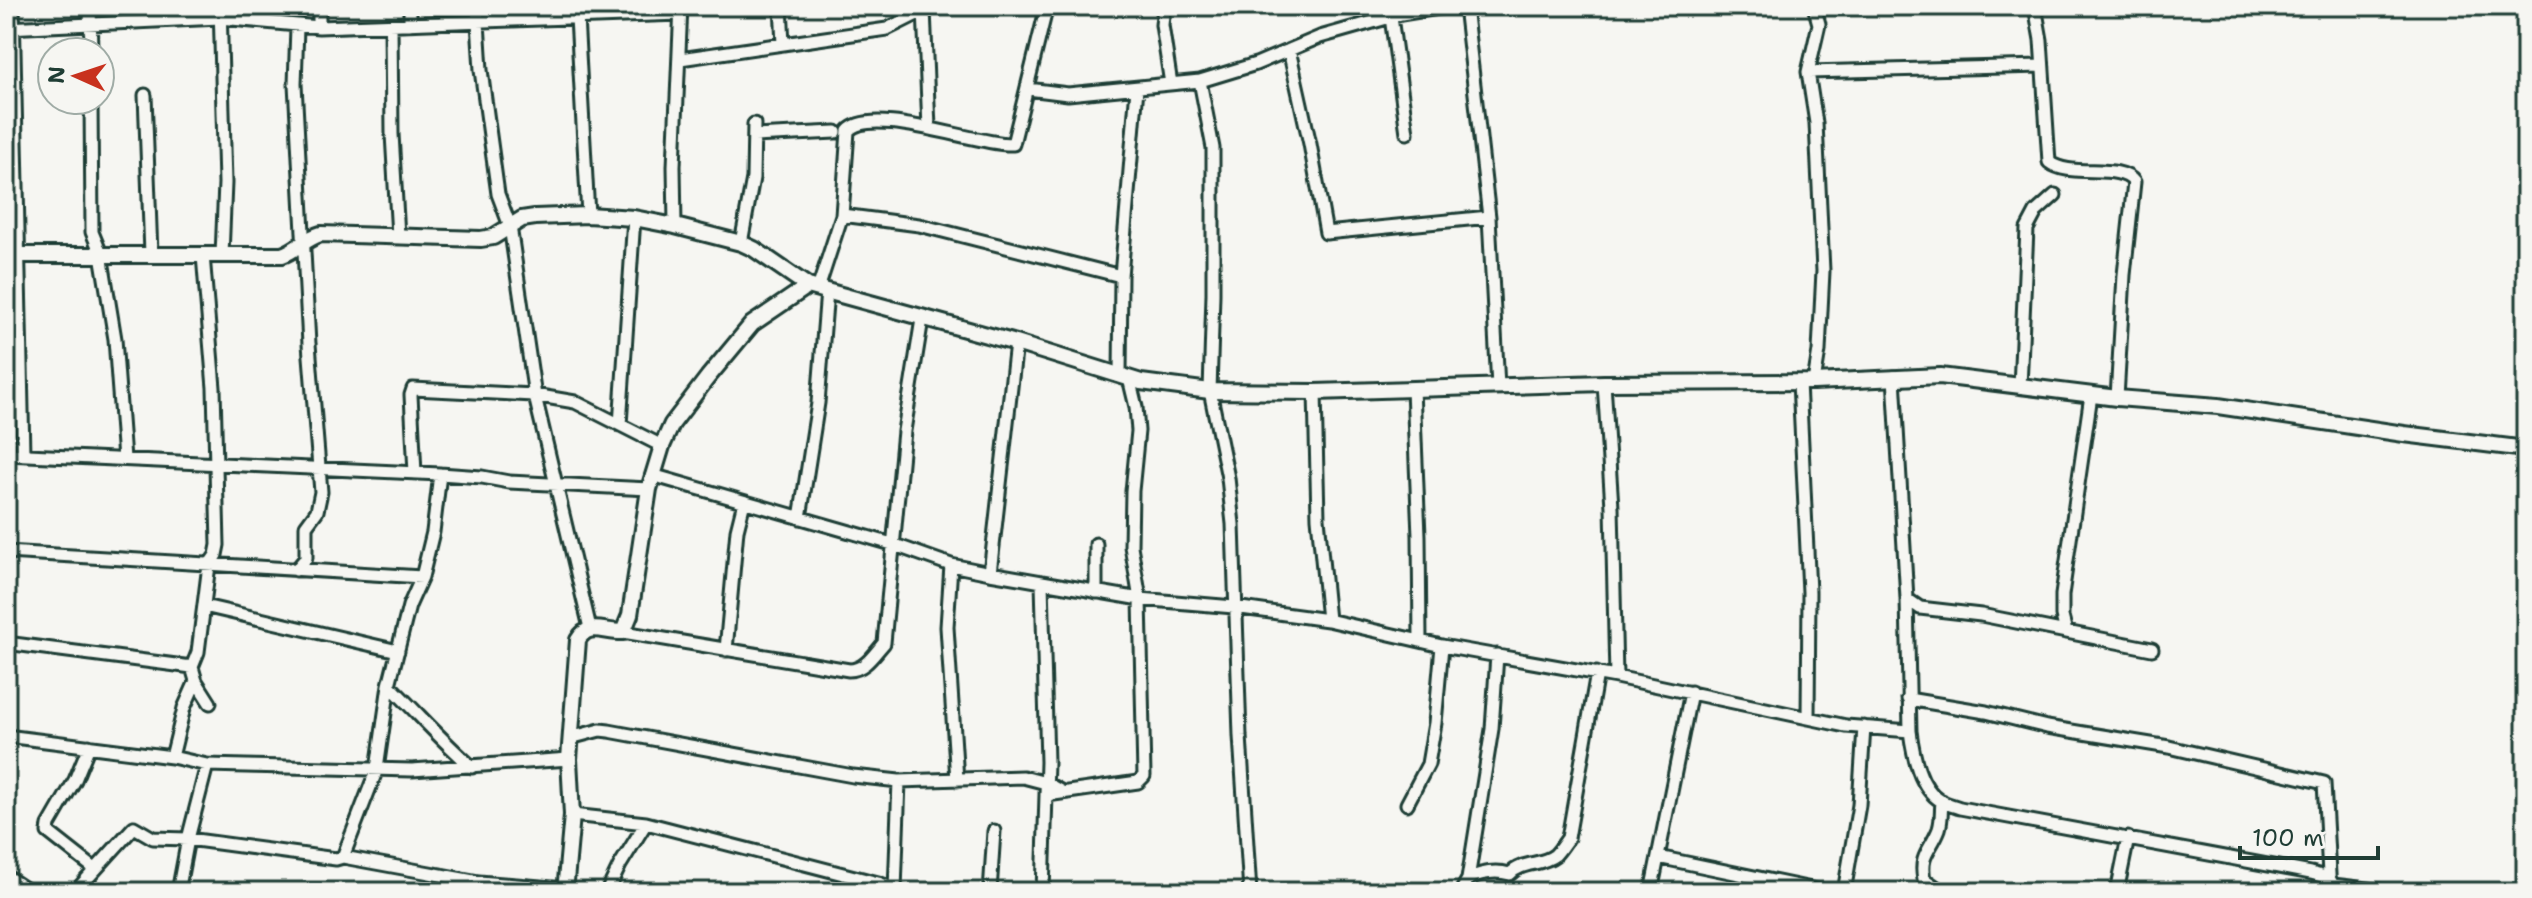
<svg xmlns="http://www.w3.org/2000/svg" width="2532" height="898" font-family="'Shantell Sans',sans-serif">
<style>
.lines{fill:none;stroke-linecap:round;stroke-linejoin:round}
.minor-casing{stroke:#1f3d34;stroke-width:17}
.tertiary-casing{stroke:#1f3d34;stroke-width:20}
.minor{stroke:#f6f6f2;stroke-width:11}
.tertiary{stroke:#f6f6f2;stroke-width:14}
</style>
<rect width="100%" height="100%" fill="#f6f6f2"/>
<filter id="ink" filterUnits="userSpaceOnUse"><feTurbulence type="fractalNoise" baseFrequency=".0125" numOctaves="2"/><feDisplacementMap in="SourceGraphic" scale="16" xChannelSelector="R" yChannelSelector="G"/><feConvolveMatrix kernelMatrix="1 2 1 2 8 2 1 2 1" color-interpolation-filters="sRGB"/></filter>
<g filter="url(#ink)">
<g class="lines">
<defs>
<path id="minor" d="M13,6L23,454
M90,6L91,52
M220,6L225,183L222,255
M319,6V27
M477,6L481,70L498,194L510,226L535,396L590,628
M781,6L783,44
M1164,6L1162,25L1171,84
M1465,6L1489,217L1498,387
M2035,6L2041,40L2049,162C2070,179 2120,162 2134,182L2124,275L2117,398
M924,9L929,128
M577,17L588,215
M1391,17L1407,133
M410,24V6
M391,25L392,134L398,236
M6,28L220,18L319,27L680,14
M1289,50L1310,144L1326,233L1489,217
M680,59L887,29L933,6
M1808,72L2042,66
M1200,81L1213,148V294L1210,391L1228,478L1233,524L1240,736L1250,892
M1028,89L1068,94L1200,81L1256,64L1320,37L1401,14L1451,6
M145,95L151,254
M91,100L92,232L101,254L115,339L124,459
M754,136L836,132
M842,215L919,225L1121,276
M675,226L674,166L681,6
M741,243L753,178L754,124
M818,289L842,215L848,131C871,104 980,146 1013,144L1047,6
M1120,375L1121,276L1137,88
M1894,377L1907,599L1910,731C1913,754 1919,788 1941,801C1947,804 1954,806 1960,808L2311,873L2329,878L2333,885L2394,892
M1799,382L1809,592L1808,718
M1814,382L1819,351L1823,271L1816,123L1808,72L1819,24L1814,6
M1604,383L1612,507L1616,677
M2020,387L2027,229L2036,212L2055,195
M1413,389L1419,536L1420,641
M1315,392L1318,518L1328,620
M620,425L634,218
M6,454L440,474L482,477L509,482L649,489
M415,473L411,395L413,389L534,395L575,402L662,446
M652,475L892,544L951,565L990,573L1140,599L1234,607L1328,620L1442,646L1616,677L1846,726L1910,731
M800,518L818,403L827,291
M6,552L422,577
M951,565L947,627L957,780
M296,570L306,558V526L317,511L321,492L309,344L295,84L297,27
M990,573L1016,343
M1042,583L1047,762L1043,892
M1096,592V544
M1907,599L1920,608L1981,615L2152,649
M204,606L398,651
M623,632L849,670C865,670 874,654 884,643L904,431L922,319
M2066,632L2062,616V595L2091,395
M6,643L192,667
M726,650L737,530L744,502
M196,681L210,703
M389,685C417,712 442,741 472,767
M1908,699L1986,712L2047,727L2169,747L2324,783L2330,892
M6,736L172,757L207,765L412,770L569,759
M570,738L600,730L609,731L853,776L899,781L1023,777L1046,783L1062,792
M89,746L75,780L49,825L48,832L95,869
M172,757L184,708L196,681L192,667L198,652L209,565L216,555L218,545L214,388L203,255
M1047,795L1138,782L1144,776L1140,599L1131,546L1132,491L1138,431L1136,407L1129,378
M1942,801C1941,810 1942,820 1939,829C1931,850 1919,855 1924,879L1940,890L1949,892
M1407,804L1428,764L1435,723L1442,646
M572,815L646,823L878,883L902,892
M343,857L377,769L389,685L409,606L422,577L433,532L440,474
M1658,857L1826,892
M6,876L30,892
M1468,879L1492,729L1497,655
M895,890L899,781
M75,892L134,827L153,838L188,839L336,859L343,857L479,882L565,889
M178,892L188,839L207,765
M607,892L620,865L646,823
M990,892L994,831
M1461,892L1468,879C1482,872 1495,870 1510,874C1522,861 1541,866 1555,855C1560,850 1564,843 1568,838L1597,673
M1651,892L1691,692
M1844,892L1859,805L1864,727
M2117,892L2128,838"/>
<path id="tertiary" d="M6,255H282C297,250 306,238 321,234L481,239L493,237L522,219L535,217L588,215L634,218L675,226L741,243L754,249L808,286L1016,343L1141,382L1210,391L1315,392L1604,383L1814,382L1940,376L2117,398L2218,406L2404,434L2526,449
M565,892L572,815L569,759L578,640C588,621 605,633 623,632L630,615L649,489L662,446L672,424L708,377L752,324L808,286"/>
</defs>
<use href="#minor" class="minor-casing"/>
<use href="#tertiary" class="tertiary-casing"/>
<use href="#minor" class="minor"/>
<use href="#tertiary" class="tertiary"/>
</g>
</g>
<rect width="2532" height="898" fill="none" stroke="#f6f6f2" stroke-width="32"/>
<rect x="16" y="16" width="2500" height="866" fill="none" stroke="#1f3d34" stroke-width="3" filter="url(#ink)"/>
<g transform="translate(76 76) rotate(273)"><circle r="38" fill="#f6f6f2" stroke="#a0aca6" stroke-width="2"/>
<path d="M0-6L14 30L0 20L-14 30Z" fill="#c8321e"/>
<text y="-12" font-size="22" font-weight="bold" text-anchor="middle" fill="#1f3d34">N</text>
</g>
<path d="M2240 846v12h138v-12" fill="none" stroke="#1f3d34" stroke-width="4"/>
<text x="2252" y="846" font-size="24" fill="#1f3d34" stroke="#f6f6f2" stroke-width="6" paint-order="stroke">100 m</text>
</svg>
